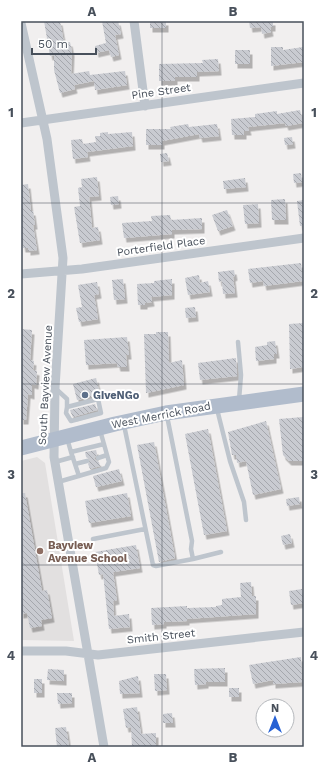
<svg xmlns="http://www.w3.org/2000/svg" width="325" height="768" font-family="'Work Sans',sans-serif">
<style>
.education{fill:#e2e0e0}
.building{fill:url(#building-back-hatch);filter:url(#shadow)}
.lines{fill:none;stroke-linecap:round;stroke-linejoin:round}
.service{stroke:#bec5cd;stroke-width:4.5}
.minor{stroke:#bec5cd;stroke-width:9}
.primary{stroke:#b1bccc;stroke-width:15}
.grid{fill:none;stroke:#48505b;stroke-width:1;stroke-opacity:0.55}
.service-dot{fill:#5c6f8a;stroke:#fff;stroke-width:1.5}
.education-dot{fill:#8d6e63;stroke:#fff;stroke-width:1.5}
.labels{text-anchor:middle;stroke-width:4;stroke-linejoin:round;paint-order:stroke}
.street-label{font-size:11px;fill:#48505b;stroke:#fff}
.service-label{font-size:11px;font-weight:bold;fill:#4e5e75;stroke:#fff;text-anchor:start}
.education-label{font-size:11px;font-weight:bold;fill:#785e54;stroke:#fff;text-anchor:start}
.neatline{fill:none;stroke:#48505b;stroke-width:1.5}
.grid-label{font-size:13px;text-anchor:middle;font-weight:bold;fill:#48505b}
</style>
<defs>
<pattern id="building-back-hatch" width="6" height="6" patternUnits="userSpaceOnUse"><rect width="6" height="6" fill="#c9cbd1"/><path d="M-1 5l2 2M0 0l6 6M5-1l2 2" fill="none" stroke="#a5a7ad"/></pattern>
<filter id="shadow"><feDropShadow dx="2.5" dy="4.5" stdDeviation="0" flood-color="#0004"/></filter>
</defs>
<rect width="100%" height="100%" fill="#f1efef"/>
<path class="education" d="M37,457L45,463L74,641L21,640V461Z"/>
<path class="building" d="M44,21H60L64,43L70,42L72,52L71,74L89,71L90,75L125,71L127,85L95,90L94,81L74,85L75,89L60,93L54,70V55L50,56Z
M102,21H118L121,34L115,35L119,55L111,57L109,50L96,53L95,46L106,43Z
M150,21H166V28H150Z
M249,21H273V27H270L271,32L262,34L261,27L250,28Z
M271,47H283V50L303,47L304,62L271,66Z
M235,50H250V64H235Z
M218,59L219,71L197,72V77H175V81H159V64L203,63L202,60Z
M300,110L303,123L286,126L285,123L248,127L249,131H244V135H232L231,119L255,117V114L277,111V114Z
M188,124L189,127L217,124L219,136L200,138L199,134L162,141V145H146V129H171L170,127Z
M108,132V134L132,132L133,146L87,152L88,157L73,159L71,140L82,139L83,144L96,142L95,136H100V133Z
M292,137L293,144L285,145L284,138Z
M167,153L169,161L161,162L160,154Z
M301,173L302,182L294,183L293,174Z
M97,177L99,196L89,197L92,228L98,227L100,240L80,243L74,207L80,206L78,188L82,187L81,179Z
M245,178L246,187L224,189L223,181Z
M28,184L31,211H33L35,225H33L37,250L28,251V248H23L21,236V185Z
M118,196L119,204L111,205L110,197Z
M285,199L286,220H272L271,200Z
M304,200V226H300L297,201Z
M258,204L259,223L245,224L243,205Z
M227,210L233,226L218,231L212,215Z
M170,215L171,220L202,218V229L172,230V234L124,238L122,223L152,221L151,216Z
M301,263L303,281L264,286L263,281L250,283L248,269Z
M234,270L235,276L233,277L235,293L223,294L222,281L219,282L218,272Z
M199,275L200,283L208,281L210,292L188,295L185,278Z
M123,279L125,299L114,300L112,280Z
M172,279V295L151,297L152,302L145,303V305H138L137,284L154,283V281Z
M97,282L99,294L94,295L98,319L79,322L76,308L82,307L78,285Z
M195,307L196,317L186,318L185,308Z
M304,323V367L290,369L289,324Z
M21,329L32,330L30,360L34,361L33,370L37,371L36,385L32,384V395L28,394L26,420H21Z
M156,332H168L169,363L182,360L184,385L146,393L144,334H156Z
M127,337L129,355H126L127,367H118L117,363L86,365L84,340Z
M275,341L277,354H274V359L256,361L255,347L267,345V342Z
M236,358L237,376L200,380L198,363Z
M96,378L99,390L93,392L94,396L77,400L73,384Z
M95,404L97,410L73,417L71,413L70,410Z
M303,417L304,461H289L283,455L279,419Z
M266,421L281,489L253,495L246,461L237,463L236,455H232L228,432Z
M208,429L227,531L204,535L185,434Z
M154,442L175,558L159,562L137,445Z
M96,450L97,454L94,459L99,462L100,466L90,469L88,464L90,460L86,457L85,452Z
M119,469L122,481L96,487L93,476Z
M21,493H25L42,591L47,590L52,618L41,620L42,626L30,628L27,613L21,614Z
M127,493L131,516L89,523L85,501Z
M299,497L300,504L287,506L286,499Z
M290,534L292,543L283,545L281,536Z
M136,545L140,568L113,572L117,600L113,601L114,616L129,614L130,627L109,629L103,574L99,575L95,552Z
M251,582L252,596H256V614L187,619V621L164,622V624L152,625L151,608L187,606V608L216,607V606L222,605V599L241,597L240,583Z
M302,589L304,603L291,605L289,591Z
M301,657L302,682L273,684V680L253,684L249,665Z
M225,668V682H206V684L195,685L194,669Z
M48,669L64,670V681L47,680Z
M154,674H166L167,690L155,691Z
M138,676L140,693L120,694L119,681Z
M34,679H42V693H34Z
M229,688H239V697H229Z
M57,693H72V703L58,704Z
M137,707L141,734L156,733V747H132L131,727L126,728L123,709Z
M172,713L173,723H163V714Z
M66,727L69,747H57L55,728Z"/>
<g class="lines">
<path class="service" d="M238,342L241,375L239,400
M55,388L67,399V407L98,399L101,413L71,421L66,413L67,407
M217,409L230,461L244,502L246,520
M167,416L192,541L191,549L193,559L221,552
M124,425L153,565L156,566L193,559
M67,438L71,452
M98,458L107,455
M55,462L73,457
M75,464L87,461
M79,476L71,452L104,444
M58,482L106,468L109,462L100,430
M93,539L145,529"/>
<path class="minor" d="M134,21L145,106
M21,23L47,139L63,258L55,388L54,457L104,747
M21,123L304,83
M21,274L82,269L304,238
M21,651H66L98,655L304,632"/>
<path class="primary" d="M21,448L115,424L166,413L304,394"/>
</g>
<path class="grid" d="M162,21V747M21,203H304M21,384H304M21,565H304"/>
<circle class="service-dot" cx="85" cy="395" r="4"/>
<circle class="education-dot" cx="40" cy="551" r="4"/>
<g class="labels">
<g class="street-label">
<text transform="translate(161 91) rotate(-8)" y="4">Pine Street</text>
<text transform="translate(161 246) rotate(-8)" y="4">Porterfield Place</text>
<text transform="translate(45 385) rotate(-87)" y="4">South Bayview Avenue</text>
<text transform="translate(161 415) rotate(-11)" y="4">West Merrick Road</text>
<text transform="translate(161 636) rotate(-6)" y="4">Smith Street</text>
</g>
<g class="service-label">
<text x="93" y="399">GiveNGo</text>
</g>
<g class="education-label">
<text x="48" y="549">Bayview<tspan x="48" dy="13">Avenue School</tspan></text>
</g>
</g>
<rect width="325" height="768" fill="none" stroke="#ffffff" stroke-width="44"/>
<g transform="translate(275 718)"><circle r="19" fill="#ffffff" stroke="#b6b9bd"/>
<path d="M0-3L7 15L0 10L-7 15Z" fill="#2661d4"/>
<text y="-6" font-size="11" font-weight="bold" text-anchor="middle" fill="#48505b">N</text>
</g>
<path d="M32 48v6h64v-6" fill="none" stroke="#48505b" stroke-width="2"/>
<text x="38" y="48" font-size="12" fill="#48505b" stroke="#ffffff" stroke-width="3" paint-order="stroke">50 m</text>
<rect x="22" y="22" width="281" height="724" class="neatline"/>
<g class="grid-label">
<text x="92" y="16">A</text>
<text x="233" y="16">B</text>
<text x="11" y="117">1</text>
<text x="314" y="117">1</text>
<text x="11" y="298">2</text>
<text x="314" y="298">2</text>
<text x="11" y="479">3</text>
<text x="314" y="479">3</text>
<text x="11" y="660">4</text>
<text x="314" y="660">4</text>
<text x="92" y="762">A</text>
<text x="233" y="762">B</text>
</g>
</svg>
